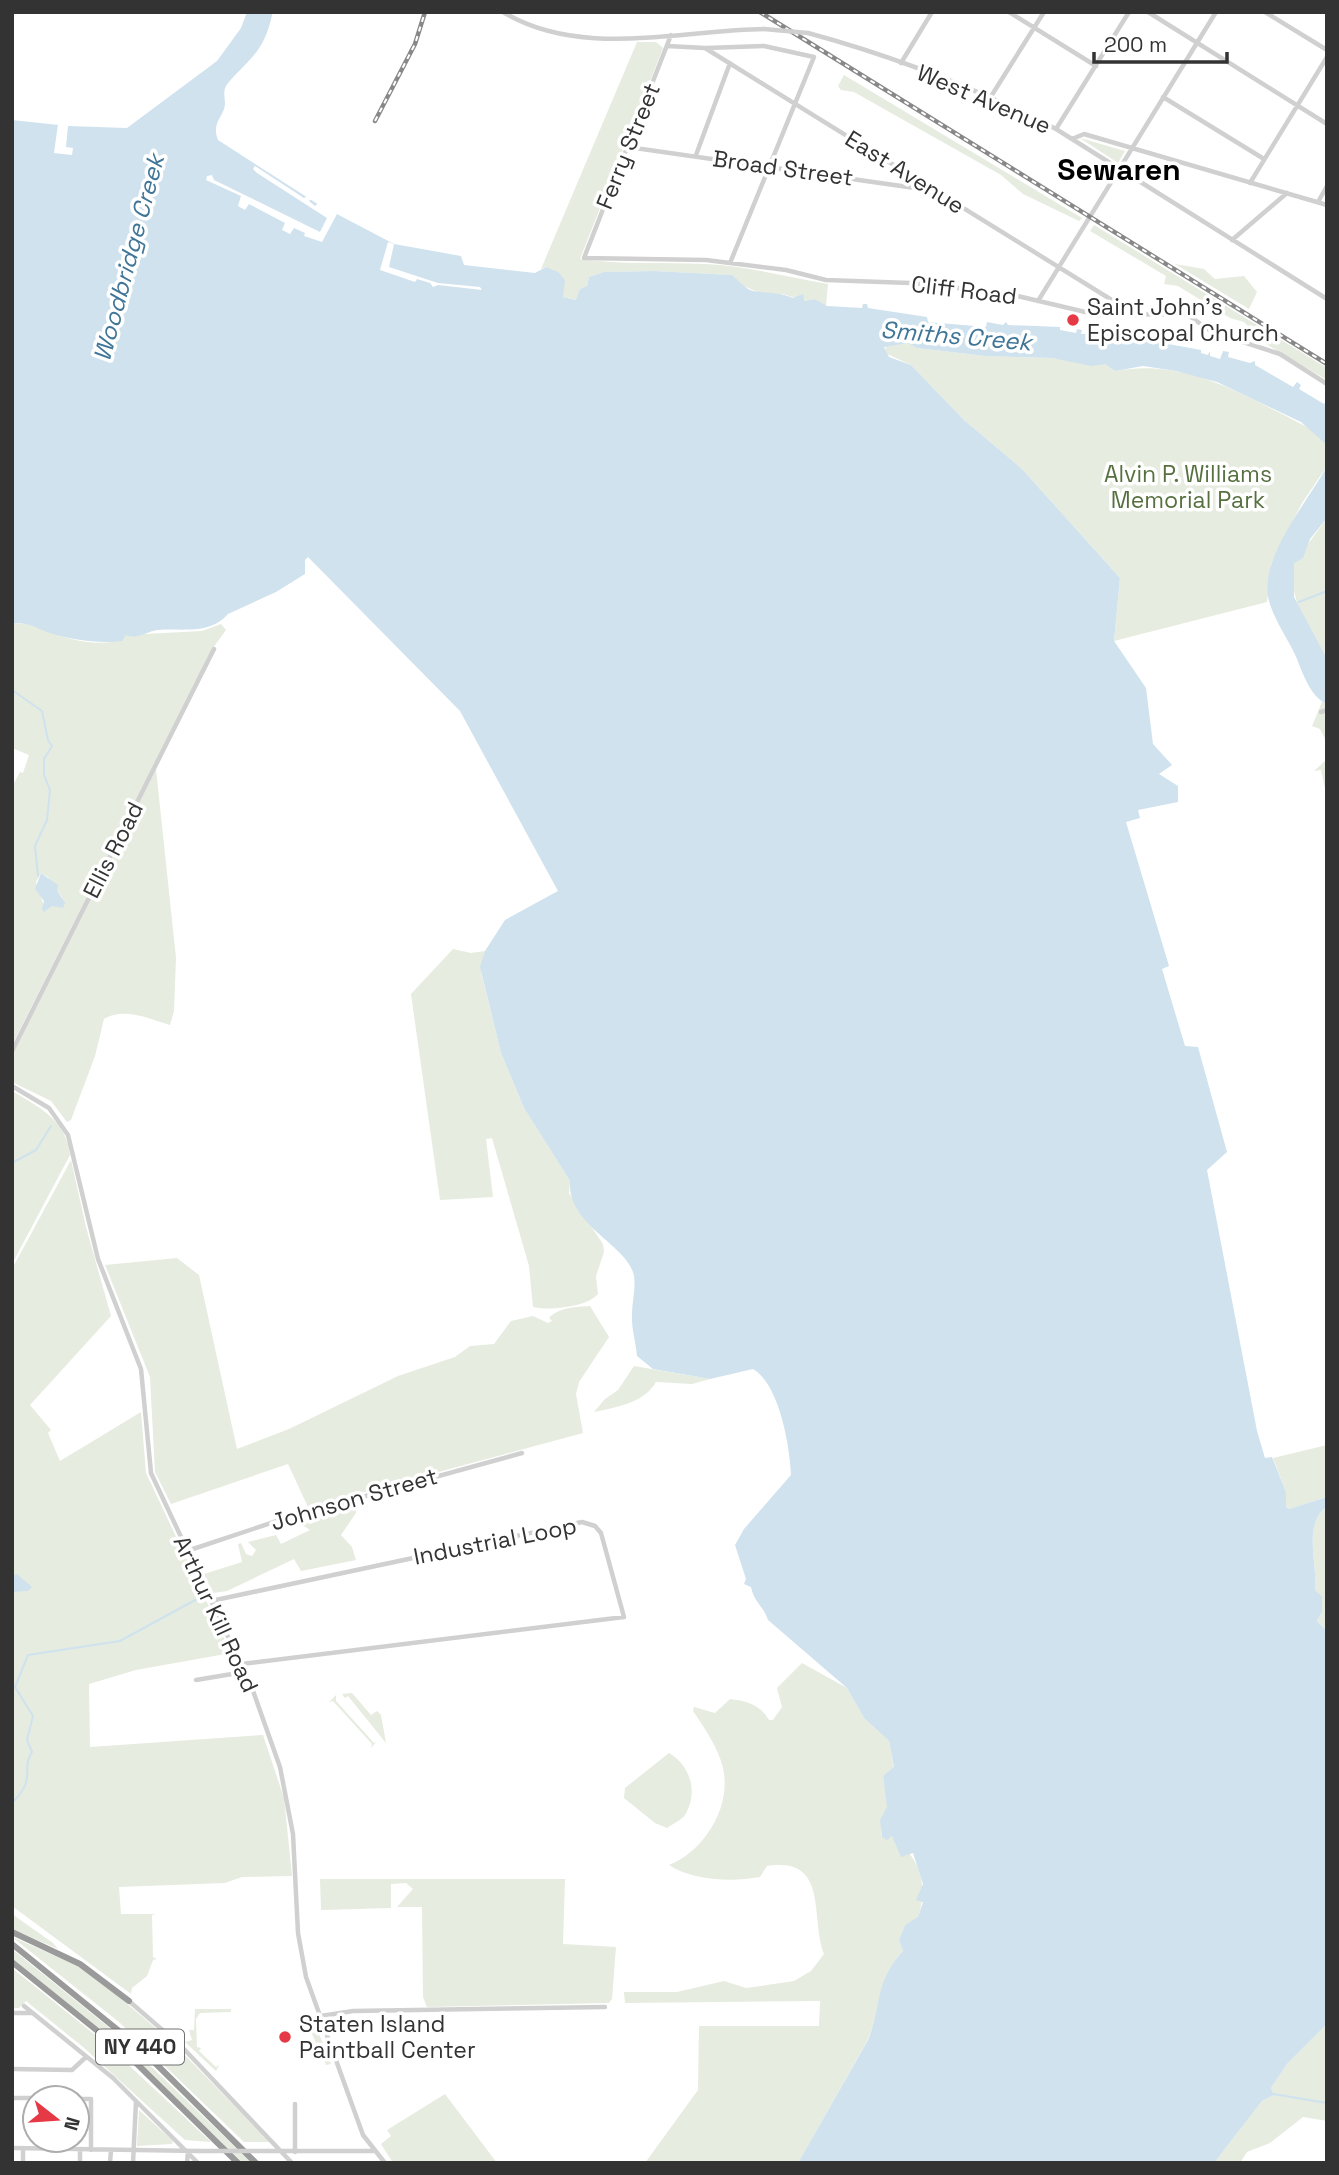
<svg xmlns="http://www.w3.org/2000/svg" width="1339" height="2175" font-family="'Space Grotesk',sans-serif">
<style>
.green{fill:#e6ecdf;fill-rule:evenodd}
.water{fill:#cfe2ee}
.pier{fill:#fff}
.lines{fill:none;stroke-linecap:round;stroke-linejoin:round}
.stream{stroke:#cfe2ee;stroke-width:2}
.minor{stroke:#d0d0d0;stroke-width:4.5}
.highway{stroke:#9a9a9a;stroke-width:6}
.rail-casing{stroke:#888;stroke-width:4.5}
.rail{stroke:#fff;stroke-width:2;stroke-dasharray:5;stroke-linecap:butt}
.minor-bridge{stroke:#d0d0d0;stroke-width:4.5}
.poi-dot{fill:#e63946;stroke:#fff;stroke-width:2.5}
.labels{text-anchor:middle;stroke-width:7;stroke-linejoin:round;paint-order:stroke}
.shield{fill:#fff;stroke:#707070;stroke-width:2}
.shield-label{font-size:21px;font-weight:bold;fill:#333}
.street-label{font-size:23px;fill:#333;stroke:#fff}
.poi-label{font-size:23px;fill:#333;stroke:#fff;text-anchor:start}
.park-label{font-size:23px;fill:#56703f;stroke:#fff}
.water-label{font-size:24px;font-style:italic;fill:#3f7597;stroke:#fff}
.district-label{font-size:30px;font-weight:bold;fill:#000;stroke:#fff}
</style>
<rect width="100%" height="100%" fill="#fff"/>
<path class="green" d="M637,42H656L663,48L580,259C622,265 663,262 705,264C747,266 787,277 828,284L826,306L815,299L804,301L783,294H763L741,285L732,275L654,271L605,272L589,277L587,286L580,289L577,300L563,297V288L546,267L541,269Z
M844,75L1082,218L1079,221L1023,194L1001,175L854,92L841,90L838,86Z
M1080,138L1125,151L1118,163Z
M1094,225L1327,368V380L1264,343L1244,322L1230,318L1178,286L1164,284L1166,276L1090,231Z
M1175,264L1204,269L1215,279L1244,276L1257,292L1249,309Z
M908,343L917,348L985,356L1051,358L1105,364L1115,371C1182,359 1232,389 1288,417C1302,425 1318,430 1327,445V466L1302,503L1272,562L1267,602L1114,641L1120,578L1022,469L964,420L911,365L885,353L886,345Z
M1327,518V659L1298,607L1292,583L1294,563Z
M31,623C54,636 104,653 126,635L202,631L221,624L226,630L213,648L12,1045V787L20,772L23,773L29,755L12,748V624ZM41,873L48,877L62,897L58,906H44L36,882Z
M1322,702H1327V798L1321,770L1314,771L1326,760L1325,739L1320,729L1312,726Z
M156,769L176,958L174,1011L170,1025C150,1019 124,1007 104,1019L95,1056L71,1120L67,1122L51,1101L12,1082V1053Z
M453,949L471,953L485,951L481,972L501,1053L524,1108L570,1181L569,1193L603,1244L604,1252L596,1276L598,1294C587,1307 549,1311 533,1307L529,1266L492,1138L486,1139L493,1197L440,1200L411,994Z
M12,1091C37,1106 67,1120 70,1155L12,1264Z
M71,1160L86,1227L111,1316L30,1405L51,1430L48,1433L60,1461L141,1412L146,1473L231,1653L136,1670L89,1684L90,1747L263,1735L284,1798L292,1876L242,1877L225,1883L119,1887L121,1914H155L152,1915L153,1957L157,1959L153,1960L147,1976L132,1988L131,1994L12,1906V1269Z
M177,1258L199,1275L237,1449L289,1429L398,1376L455,1357L470,1346L494,1344L511,1321L533,1316L548,1323L552,1321L549,1318C559,1307 576,1307 590,1306L609,1337L579,1382L576,1394L583,1433L308,1507L288,1464L171,1504L155,1472L150,1377L105,1265Z
M634,1366L710,1379L692,1384L656,1382C644,1403 617,1407 594,1412L605,1399L618,1390Z
M1327,1445V1497L1289,1509L1284,1503L1286,1492L1273,1458Z
M356,1504V1513L341,1535L352,1547L356,1560L301,1571L294,1559L227,1591L213,1593L204,1574L242,1562L238,1544L241,1543L246,1554L252,1556L256,1550L248,1542L276,1535L281,1544L310,1530L301,1524L303,1519Z
M1327,1506V1631L1317,1621L1322,1612V1596L1315,1590C1318,1563 1302,1526 1327,1506Z
M802,1663L847,1688L864,1718L889,1741L894,1768L883,1776C884,1785 887,1796 887,1805C887,1817 878,1820 882,1837L892,1835C919,1859 929,1881 918,1918L905,1925L899,1940L903,1951C874,1982 883,2009 866,2043L798,2163H645L698,2090L699,2026H819L820,2001L625,2003L624,1992H677L724,1981L746,1988L794,1981L811,1971L824,1954C810,1916 829,1856 767,1866L760,1877C732,1882 693,1881 669,1865C704,1851 732,1807 723,1768C718,1747 705,1729 693,1711L694,1707L715,1713L730,1699C748,1701 760,1705 769,1720H773L782,1707L777,1688Z
M352,1693L371,1715L377,1711L381,1715L386,1743L348,1696L345,1698L342,1694Z
M336,1695V1701L374,1743L377,1741L371,1748L372,1744L333,1701L329,1702Z
M669,1753C690,1765 699,1792 685,1815C682,1820 672,1824 667,1828L655,1823L624,1798L625,1788Z
M320,1879H565L563,1944L616,1947L612,1999L609,2003L427,2007L423,1997L422,1907H397L413,1889L406,1883L391,1884V1908L321,1910Z
M12,1914L53,1943L58,1949L12,1929Z
M12,1937L81,1967L118,1996L173,2043L270,2142H244L119,2022Z
M12,1949L117,2034L252,2163H243L129,2053L12,1958Z
M12,1968L104,2042L211,2142L185,2140L83,2047L26,2001L19,2008H12Z
M195,2009H231V2012L200,2013L196,2019L197,2047L201,2048L199,2051L216,2067L219,2065L216,2071L185,2042L192,2040L189,2030H194Z
M312,2016L331,2064L326,2065L308,2025Z
M1327,2024V2121L1303,2117L1270,2143L1247,2152L1240,2163H1214L1262,2101L1274,2095L1271,2088L1287,2064Z
M445,2094L497,2163H393L381,2144L391,2136L387,2130Z
M139,2110L173,2141L172,2144L137,2146Z"/>
<path class="water" d="M247,12H272V15C264,52 250,58 228,83C222,90 225,97 225,104C224,117 211,122 218,140L316,203L394,244L461,256L464,265L535,273L546,267L558,272L565,280L563,297L576,300L580,289L587,286L589,277L604,272L654,271L732,275C738,280 744,287 750,290C763,294 778,291 793,298L803,294L804,301L815,299L827,306L862,308L863,304H867L868,308L927,317L928,322L986,327L987,322L1003,325L1006,322L1008,325L1060,327V330L1076,333L1077,329L1082,330L1081,334H1086C1093,330 1105,330 1111,332V339H1115L1117,331L1119,339L1140,342L1141,339L1201,350V353L1208,355L1210,351V356L1220,359L1223,351L1229,352L1228,357L1250,363L1255,361V365L1293,387L1297,382L1301,385L1299,389L1324,404L1327,401V445L1301,422L1217,382L1176,371L1143,366L1115,371L1105,364L1092,366L1052,358L985,356L917,348L908,343L884,347L889,357L911,365L964,420L1022,469L1120,578L1114,641L1146,688L1153,744L1172,765L1159,774L1178,786V802L1138,810L1140,818L1126,822L1169,966L1162,969L1185,1046L1198,1047L1227,1152L1207,1170L1257,1431L1265,1458L1272,1457L1286,1492V1506L1289,1509L1327,1497V1506C1302,1526 1318,1563 1315,1590L1322,1596V1612L1317,1621L1327,1631V2024L1287,2064L1271,2088L1274,2095L1262,2101L1214,2163H798L868,2040C882,2006 874,1982 903,1951L899,1940L905,1925L918,1917L923,1902L916,1900L923,1884L913,1853L901,1857L892,1836L887,1840L882,1837L880,1820L887,1807L883,1776L894,1767L889,1741L864,1718L847,1688L768,1620C764,1607 754,1602 751,1587L744,1584L746,1579L735,1545L744,1529L791,1475C790,1446 779,1384 753,1369L710,1379L653,1369L637,1356C636,1343 631,1327 632,1314C632,1302 636,1288 634,1276C629,1245 567,1226 570,1181L524,1108L501,1053L480,967L485,951L505,920L558,891L460,711L308,557L305,560V574L276,592L228,614C210,635 183,628 158,630C147,631 138,640 126,635L122,641C98,644 73,640 50,633C35,628 28,621 12,624V120L68,126L127,128L217,61L241,28Z
M1327,466V518L1310,539L1303,558L1294,563V597L1327,659L1326,703C1312,699 1302,672 1297,659C1289,640 1275,622 1269,601C1258,558 1308,502 1327,466Z
M41,873L58,885L57,890L65,903L63,908L52,906L44,912L42,909L44,901L35,889Z
M17,1574L32,1587L28,1591L12,1592V1576Z"/>
<path class="pier" d="M58,124L68,126L66,147L73,148L72,155L54,153Z
M255,166L304,198L309,195L313,198L309,201L315,206L319,202L337,214L322,242L304,236L305,233L294,228L290,234L282,230L285,223L249,204L245,210L238,206L241,196L206,180L207,176L212,175L214,180L320,232L327,218L257,173L253,169Z
M388,242L394,244L389,267L438,283L480,287L482,290L438,285L433,287L430,283L417,279L415,282L383,271L380,270Z"/>
<g class="lines">
<path class="stream" d="M1299,602L1327,591
M12,690L42,711L48,740L52,746L44,759V775L50,790L47,820L35,846L38,876
M12,1163L36,1150L51,1126
M12,1803C38,1777 20,1771 32,1752L27,1740L33,1716L15,1687L28,1655L120,1641L197,1599
M1273,2094L1327,2103"/>
<path class="minor" d="M503,12C580,59 680,30 764,29
M1009,12L1096,66
M1148,12L1327,124
M1265,12L1327,50
M808,33C893,56 978,89 1056,129L1327,299
M671,35L584,258L706,260L786,270L826,280L910,283L1005,293L1098,315L1180,314L1188,315L1212,332L1280,354L1327,384
M667,46L705,48L1136,315
M706,48L764,46L814,57L730,263
M901,63L932,12
M1163,97L1264,159
M990,98L1044,12
M1056,129L1129,12
M1072,139L1084,134L1327,205
M628,147L929,190
M696,155L730,63
M1250,183L1327,57
M1318,202L1327,186
M1232,240L1287,193
M1038,301L1216,12
M1321,712L1327,710
M12,1051L214,649
M12,1086L49,1108L68,1135L98,1259L141,1369L151,1473L252,1688L280,1767L293,1834L298,1933L306,1977L363,2135L385,2163
M187,1551L286,1518L522,1453
M211,1601L582,1522L595,1526L601,1533L624,1617L241,1664
M196,1680L244,1672
M129,2001L182,2047L292,2163
M24,2006L113,2078L198,2163
M12,2013H32
M321,2016L353,2011L605,2007
M12,2069L72,2070L86,2057
M12,2098H35
M77,2099H91V2150
M12,2148L199,2151
M267,2151H373
M295,2152V2104
M23,2163V2148
M80,2163V2150
M110,2163L111,2150
M133,2163L136,2101
M187,2163L188,2151"/>
<path class="highway" d="M12,1932L80,1964L129,2001
M12,1944L140,2048L256,2163
M12,1962L131,2058L238,2163"/>
<defs>
<path id="rail" d="M760,12L1327,364
M375,121L415,44L425,12"/>
</defs>
<use href="#rail" class="rail-casing"/>
<use href="#rail" class="rail"/>
<path class="minor-bridge" d="M764,29L808,33
M199,2151H267"/>
</g>
<g class="poi-dot">
<circle cx="1073" cy="320" r="7"/>
<circle cx="285" cy="2037" r="7"/>
</g>
<g class="labels">
<rect class="shield" x="96" y="2029.5" width="88" height="35" rx="5"/>
<g class="shield-label">
<text x="140" y="2054">NY 440</text>
</g>
<g class="street-label">
<text transform="translate(984 99) rotate(23)" y="8">West Avenue</text>
<text transform="translate(628 146) rotate(-68)" y="8">Ferry Street</text>
<text transform="translate(783 168) rotate(8)" y="8">Broad Street</text>
<text transform="translate(905 172) rotate(32)" y="8">East Avenue</text>
<text transform="translate(964 290) rotate(7)" y="8">Cliff Road</text>
<text transform="translate(113 850) rotate(-63)" y="8">Ellis Road</text>
<text transform="translate(354 1499) rotate(-16)" y="8">Johnson Street</text>
<text transform="translate(495 1541) rotate(-11)" y="8">Industrial Loop</text>
<text transform="translate(216 1614) rotate(65)" y="8">Arthur Kill Road</text>
</g>
<g class="poi-label">
<text x="1087" y="315">Saint John's<tspan x="1087" dy="26">Episcopal Church</tspan></text>
<text x="299" y="2032">Staten Island<tspan x="299" dy="26">Paintball Center</tspan></text>
</g>
<g class="park-label">
<text x="1188" y="482">Alvin P. Williams<tspan x="1188" dy="26">Memorial Park</tspan></text>
</g>
<g class="water-label">
<text transform="translate(129 258) rotate(-75)" y="8">Woodbridge Creek</text>
<text transform="translate(956 336) rotate(5)" y="8">Smiths Creek</text>
</g>
<g class="district-label">
<text x="1119" y="180">Sewaren</text>
</g>
</g>
<rect width="1339" height="2175" fill="none" stroke="#333333" stroke-width="28"/>
<g transform="translate(56 2119) rotate(107)"><circle r="33" fill="#ffffff" stroke="#adadad" stroke-width="2"/>
<path d="M0-5L12 26L0 18L-12 26Z" fill="#e63946"/>
<text y="-10" font-size="19" font-weight="bold" text-anchor="middle" fill="#333333">N</text>
</g>
<path d="M1094 52v10h133v-10" fill="none" stroke="#333333" stroke-width="3.5"/>
<text x="1104" y="52" font-size="21" fill="#333333" stroke="#ffffff" stroke-width="5" paint-order="stroke">200 m</text>
</svg>
